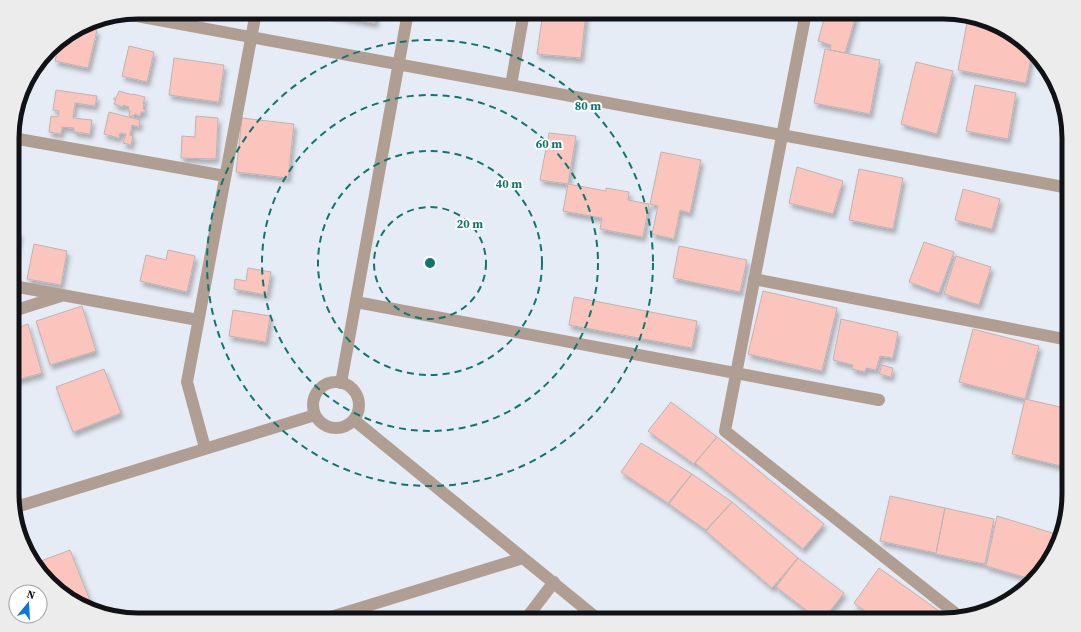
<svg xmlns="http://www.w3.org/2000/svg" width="1081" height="632" font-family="'Source Serif 4',serif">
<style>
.building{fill:#fbc5bd;stroke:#c0b3b1;filter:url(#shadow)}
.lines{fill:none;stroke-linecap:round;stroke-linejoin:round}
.minor{stroke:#b19e92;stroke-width:12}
.ring{fill:none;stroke:#0f766e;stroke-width:2;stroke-dasharray:7 5}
.rim{fill:none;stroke:#111216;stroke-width:5}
.centre{fill:#0f766e;stroke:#fff;stroke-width:2}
.ring-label{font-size:12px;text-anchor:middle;font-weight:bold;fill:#0f766e;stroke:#fff;stroke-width:4;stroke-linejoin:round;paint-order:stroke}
</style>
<defs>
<filter id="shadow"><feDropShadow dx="2.5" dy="4.5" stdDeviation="2" flood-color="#0004"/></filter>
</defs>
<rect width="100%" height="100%" fill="#e6ecf6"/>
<path class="building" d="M332,12H377L375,23L331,15Z
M543,12H586L581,58L537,54Z
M826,12H857L845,53L830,50L831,45L818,41Z
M967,23L1009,31L1032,53L1026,83L958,70Z
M82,27L97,30L88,68L55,61L60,40Z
M129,46L154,52L147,82L122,76Z
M825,49L880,60L870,114L814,103Z
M174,58L224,65L219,102L169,95Z
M916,62L953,71L937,134L901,124Z
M975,85L1016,93L1008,139L966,131Z
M56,90L97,96L95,106L75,103L73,118L92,120L90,134L74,132V128L62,127L61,134L49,132L51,116L58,117L59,111L53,110Z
M119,91L133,95V94L145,97L143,104H144L143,109L146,110L145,112H141L140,116L135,114L134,116L132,115V117L129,116L130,111L128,110L129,107L123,105V107L114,104L116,100H114V98H116Z
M109,112L140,120L139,127L132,125L130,135L133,136L131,145L123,143L126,134L120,133L119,138L104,134Z
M196,116L218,118L216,159L181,158L182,136L195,137Z
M242,118L294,124L288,178L236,172Z
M549,133L576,136L568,184L540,180Z
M661,152L701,160L690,213L680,210L674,239L652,234L658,206L650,204Z
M797,167L843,181L833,214L789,203Z
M859,169L903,178L893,229L849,220Z
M568,184L606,191V188L629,192L628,200L649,204L643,237L600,229L602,218L563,211Z
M963,189L1000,199L992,229L955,220Z
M13,232L20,233L13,267Z
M924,242L954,252L939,293L909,282Z
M34,244L67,251L61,285L27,279Z
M679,246L747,260L740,292L673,278Z
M168,250L195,256L187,292L140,281L146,255L166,260Z
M956,256L991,267L979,305L944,294Z
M248,268L271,272L267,295L234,289L235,279L246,281Z
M763,291L837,308L822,371L748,354Z
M574,297L697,321L692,348L569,325Z
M82,306L96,351L50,365L36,321Z
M233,310L270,316L266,342L229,336Z
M841,319L898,332L893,358L880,356L876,370L866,368L865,372L852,369L853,365L833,360Z
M28,324L42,373L13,381V329Z
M973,329L1039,346L1025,399L959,382Z
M882,365L893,368L891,377L879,374Z
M104,369L121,413L73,432L56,387Z
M1025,399L1069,409V468L1012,454Z
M671,402L717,437L694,464L648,431Z
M717,437L824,524L803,549L695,463Z
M641,443L692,474L668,503L621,472Z
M692,474L732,502L706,530L669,504Z
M890,496L945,508L936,553L880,541Z
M732,502L798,558L772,588L706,531Z
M945,508L994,519L985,564L936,554Z
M997,516L1059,535L1052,557L1031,579L986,566Z
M70,550L93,608L75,603L33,564Z
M798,558L844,593L823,620H819L776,587Z
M879,568L939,611L933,620H877L854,603Z"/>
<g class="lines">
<path class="minor" d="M806,12L725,431L960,617
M126,14L1069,188
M511,85L524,12
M13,138L225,176
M754,279L1069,340
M13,286L198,320
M356,302L879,400
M13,311L61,296
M313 405a23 23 0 1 1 46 0a23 23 0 1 1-46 0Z
M341,383L408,12
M354,420L599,620
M205,448L187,382L256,12
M13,508L315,415
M321,620L523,558
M525,620L554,582"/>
</g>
<g class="ring">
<circle cx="430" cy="263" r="56"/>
<circle cx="430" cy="263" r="112"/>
<circle cx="430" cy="263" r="168"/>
<circle cx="430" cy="263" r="223"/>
</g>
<path d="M0 0H1081V632H0ZM138 19H943A119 119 0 0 1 1062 138V494A119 119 0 0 1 943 613H138A119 119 0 0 1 19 494V138A119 119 0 0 1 138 19Z" fill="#ececec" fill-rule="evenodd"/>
<path class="rim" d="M138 19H943A119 119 0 0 1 1062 138V494A119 119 0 0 1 943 613H138A119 119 0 0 1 19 494V138A119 119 0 0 1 138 19Z"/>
<circle cx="430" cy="263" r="6" class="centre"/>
<g class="ring-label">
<text x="588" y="110">80 m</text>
<text x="549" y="148">60 m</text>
<text x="509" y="188">40 m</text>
<text x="470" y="228">20 m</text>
</g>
<g transform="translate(28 604) rotate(18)"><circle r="19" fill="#ffffff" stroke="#a0a0a2"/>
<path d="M0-3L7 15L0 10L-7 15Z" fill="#0a75dd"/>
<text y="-6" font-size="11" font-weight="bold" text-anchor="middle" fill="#111216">N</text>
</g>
</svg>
